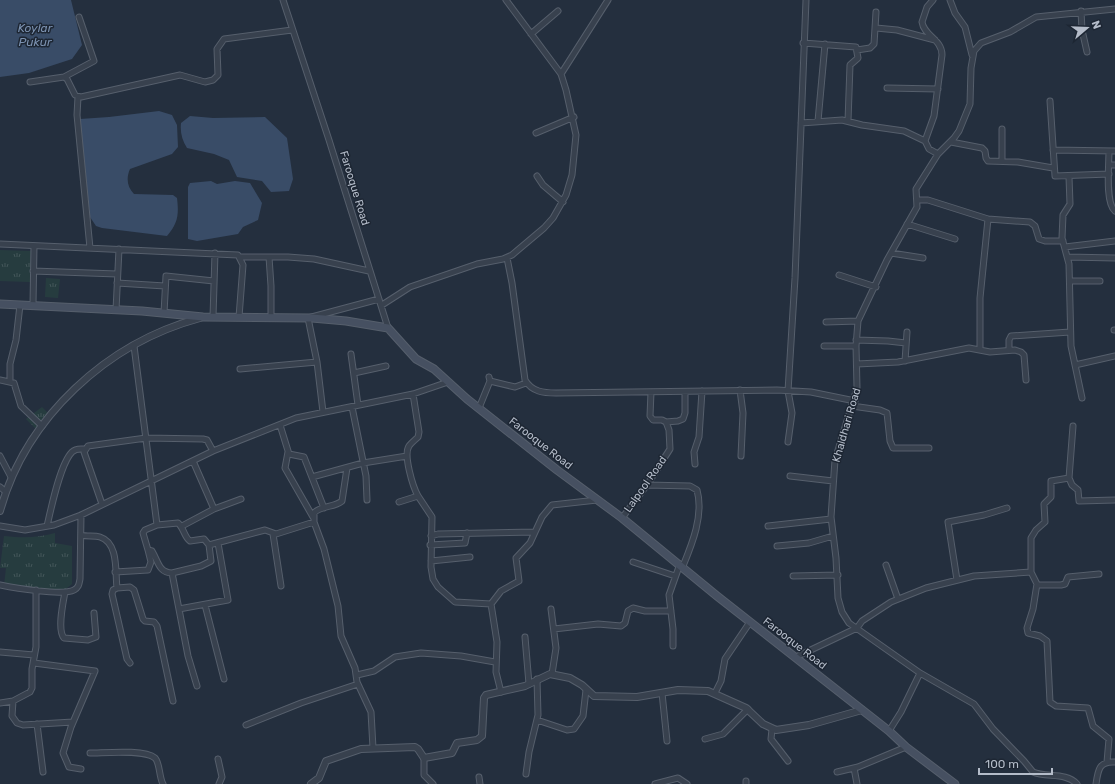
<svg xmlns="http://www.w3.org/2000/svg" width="1115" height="784" font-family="Rubik,sans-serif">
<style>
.grass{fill:url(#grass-tufts)}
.water{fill:#394c67}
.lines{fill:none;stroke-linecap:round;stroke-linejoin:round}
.minor-casing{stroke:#565f6c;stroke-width:7}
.tertiary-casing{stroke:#565f6c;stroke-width:8}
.secondary-casing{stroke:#565f6c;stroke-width:9}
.minor{stroke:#38414e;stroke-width:5}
.tertiary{stroke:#38414e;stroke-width:6}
.secondary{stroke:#465061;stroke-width:7}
.labels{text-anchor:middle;stroke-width:3;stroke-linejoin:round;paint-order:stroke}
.street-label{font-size:11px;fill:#b4bcc9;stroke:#1d2633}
.water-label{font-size:12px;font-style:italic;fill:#7c92b1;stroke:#1d2633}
</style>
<defs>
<pattern id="grass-tufts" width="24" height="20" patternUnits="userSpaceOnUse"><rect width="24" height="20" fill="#263c3f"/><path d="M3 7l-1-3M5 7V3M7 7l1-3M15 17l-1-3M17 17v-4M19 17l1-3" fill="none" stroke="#435659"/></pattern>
</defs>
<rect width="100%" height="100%" fill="#242f3e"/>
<path class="grass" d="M0,250L31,251L30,282L0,281Z
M46,278L60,279L58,298L45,297Z
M42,407L49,414L37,430L26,419Z
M55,533V543L72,546V584L62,592L4,586L6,568H0L4,536C23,538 37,538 55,533Z"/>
<path class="water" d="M0,0H71L82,45L72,59L29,73L0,77Z
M159,111L172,115L177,125L178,147L172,154L130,169C126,178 127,187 134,194L173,195L177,198C179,215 178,223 167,236L102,228L96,226L90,217L80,119L109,117Z
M190,116L213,118L265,117L287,138L293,179L289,191L271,192L262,181L237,177L229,160L214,154L187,148C182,140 180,132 181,123Z
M211,181L217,184L235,181L250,183L262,203L258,220L243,227L238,234L197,241L188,239V187L190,183Z"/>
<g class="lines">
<defs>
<path id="minor" d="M283,0L329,140L388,328
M950,0L955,13L965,27L972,55
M1081,11L1082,30L1087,52
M876,28L897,30L935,40
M531,34L558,11
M803,43L856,47L858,58L850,65L848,121
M857,50L870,48L874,44L876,12
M561,74L608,0
M64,77L94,61L79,17
M30,82L64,77L67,79L75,95L81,97L180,75L205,82L213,80L218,75L217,49L224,39L292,30
M887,88L938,89
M78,97L77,115L90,248
M1050,101L1055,176L1109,174
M818,121L825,44
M801,123L842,120L862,125L904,131L925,141L929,149L938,154
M1002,129V161
M536,133L574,117
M925,141L934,116L942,55C942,39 924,36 922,22L927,7L933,0
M951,142L982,148L985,151L986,158L988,161L1018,162L1053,168
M1053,150L1115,151
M1109,151C1109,165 1105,203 1115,211
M1109,165H1115
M537,176L543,185L563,202
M1069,177L1070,204L1063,215L1062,238L1069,264L1071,346L1082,398
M917,200H928L988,219L1030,222L1035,226L1039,239L1045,241H1063
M907,224L955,239
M0,244L238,255L243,265L239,317
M1065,247L1115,241
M891,253L923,258
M240,257H288L314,259L369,271
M269,257L271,286V317
M1068,257L1115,258
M507,258L512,283L525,380C532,392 544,393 556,393L777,390L811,392L855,401
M33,271L117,274
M839,275L876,287
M1070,281H1100
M117,283L165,286
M33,305L34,246
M382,305L410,287L477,264L503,259L512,255L544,228L553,218L566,195L572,175L576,135L566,90L561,74L506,0
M116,310L119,249
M164,313L166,276L214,281
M213,317L215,253
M826,322L858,321
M1114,330H1115
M856,340L888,341L906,343
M134,346C142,405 149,465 157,525L178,523C184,528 184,537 190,541L204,539L209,545L265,530L276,534L314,522
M824,346H856
M980,350V298L988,219
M1009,350V340L1011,336L1070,332
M351,354L358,405
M905,361L907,332
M857,364L898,362L969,348L990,352L1015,350L1021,352L1024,355L1026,380
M1075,365L1115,356
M240,369L317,362
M354,373L386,366
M0,380L14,383L21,406L42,426
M10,381V364L16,340L20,305
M490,381L515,387L526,383
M740,390L743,413L741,456
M852,406L880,410L887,413L890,441L893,448H929
M352,407L366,476L367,500
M479,408L490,381L489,377
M323,412L317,362L308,318L379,299
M666,422L678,421L683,419L685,413V392
M280,425L289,454L304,457L324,508
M1073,426L1069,478L1051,481V497L1044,504L1045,522L1036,530L1031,538V572L1037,584L1036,590L1033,609L1027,628L1028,633L1040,636L1047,641L1050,702L1056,706L1088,708L1093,726L1109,739L1107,762
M788,442L792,413L788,391L795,278L806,0
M288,452L285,468L313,517
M0,456L11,477
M695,464L694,452L699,437L702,391
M347,468L342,501C334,508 321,505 314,513V522L324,549L338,606L341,636L355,668L357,682L371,712L373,748
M790,476L833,481
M312,477L363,463L407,456
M1069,478L1072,485L1078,490L1079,501L1115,500
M647,485L690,486L697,490C704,515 692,544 683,566
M0,487L6,492
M418,496L432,517L431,567L433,579L438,587L455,602L491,604
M399,502L418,496C413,487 403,455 409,446C411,443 415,440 418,437L419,432L413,394
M102,504L84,452L88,446L146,438L203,439L207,440L213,451
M214,509L241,499
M622,518L647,485L670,449L669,430L666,422L662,420H653L650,416L651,392
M157,525L145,530L143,533L148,550L152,551C158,561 159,573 172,573L188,656L197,686
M0,526L25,530L54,525L81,515L213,451L296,418L413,394L448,382
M47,526C51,509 60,464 72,452C76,448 80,449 84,449
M182,526L214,509L193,461
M768,526L831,519
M273,534L281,586
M81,535C87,537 94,535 100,537C119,543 115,572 117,588
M431,536L438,534L535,532
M430,545L465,543L467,533
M777,546L809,543L833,536
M431,561L470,557
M633,562L675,576
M886,565L898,599
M115,572L148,570L151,562L148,550
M172,573L201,566L211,561L209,545
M793,576L838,575
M957,580L948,522L984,515L1007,508
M0,585C14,588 63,596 74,590C79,587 79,584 80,579L81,515
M1037,585H1061L1065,584L1068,577L1099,574
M65,592C63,603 57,630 64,638L88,640L96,637L94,613
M205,605L224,679
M179,609L228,600L218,543
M551,609L556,648L552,674
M554,629L598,624L621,626L625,623L628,611L633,608L645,611H671
M525,637L529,684
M673,646V629L669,595L680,564
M0,652L34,655
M796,657L857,628L862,621L891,602L926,588L974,576L1031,572
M34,663L95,671L71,727L63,753L69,767L81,769
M130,663L127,659L112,594L113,590L117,588L130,587L134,590L143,619L145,621L154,622L157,626L173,701
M920,673L974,704L993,729L1024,761L1033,772C1046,778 1066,772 1077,784
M357,675L374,671L395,657L421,653L461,656L495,662
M501,692L496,672L497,642L491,604L501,591L519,581L516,558L530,543L542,517L552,505L597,500
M662,693L667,741
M715,693L721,681L725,659L750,622
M13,701L12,716L17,723L23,725L73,722
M0,703L13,701L30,692L32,688V669L36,647V590
M537,720L567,730L574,729L583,716L586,690
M37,724L43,772
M246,725L301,703L358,684
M772,729L771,739L788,761
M889,731L901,712L920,673L849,623L842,612L838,598L836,558L831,517L835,460L857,388L856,346L858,321L887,260L917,207L916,189L938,154L954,138L959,131L970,104L971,68L974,51L981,43L1010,32L1036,17L1115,9
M705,739L723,734L748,709
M90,753C104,753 144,749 155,758C160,763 159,777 163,784
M424,758V775L433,784
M218,759L222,777L219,784
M854,768L857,784
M837,772L858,767L906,747
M526,774L529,752L538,715L537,679
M479,777L480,784
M655,784L678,778L687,784
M746,784V781
M1096,784C1098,770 1099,761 1115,762"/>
<path id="tertiary" d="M0,511C26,417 107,343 200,318
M311,784L319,778L326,761L361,749L415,747L418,749L424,758L452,753L457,743L477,740L482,736L484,698L486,695L525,686L550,674L570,678L582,685L594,696L637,697L678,690L708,691L746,708L763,724L776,730L809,725L862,710"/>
<path id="secondary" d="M0,304L142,311L203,317L312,318L346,321L388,328L416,359L434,369L467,399L557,470L622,518L717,596L889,731L906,747L955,784"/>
</defs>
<use href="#minor" class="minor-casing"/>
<use href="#tertiary" class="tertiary-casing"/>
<use href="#secondary" class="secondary-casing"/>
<use href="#minor" class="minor"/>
<use href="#tertiary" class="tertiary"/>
<use href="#secondary" class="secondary"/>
</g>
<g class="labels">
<g class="street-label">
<text transform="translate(355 188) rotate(73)" y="4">Farooque Road</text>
<text transform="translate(846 425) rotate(-74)" y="4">Khaldhari Road</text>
<text transform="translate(541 443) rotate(38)" y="4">Farooque Road</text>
<text transform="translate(645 484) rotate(-55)" y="4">Lalpool Road</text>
<text transform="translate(795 643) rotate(38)" y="4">Farooque Road</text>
</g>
<g class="water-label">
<text x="35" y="32">Koylar<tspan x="35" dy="14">Pukur</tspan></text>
</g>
</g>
<g transform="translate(1087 28) rotate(71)" stroke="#1d2633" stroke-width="3" paint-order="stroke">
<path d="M0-3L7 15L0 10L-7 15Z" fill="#b4bcc9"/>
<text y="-6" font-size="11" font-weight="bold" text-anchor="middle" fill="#b4bcc9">N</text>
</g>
<path d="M979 768v6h73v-6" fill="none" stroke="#b4bcc9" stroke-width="2"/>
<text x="985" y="768" font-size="12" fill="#b4bcc9" stroke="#1d2633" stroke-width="3" paint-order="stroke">100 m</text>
</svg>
